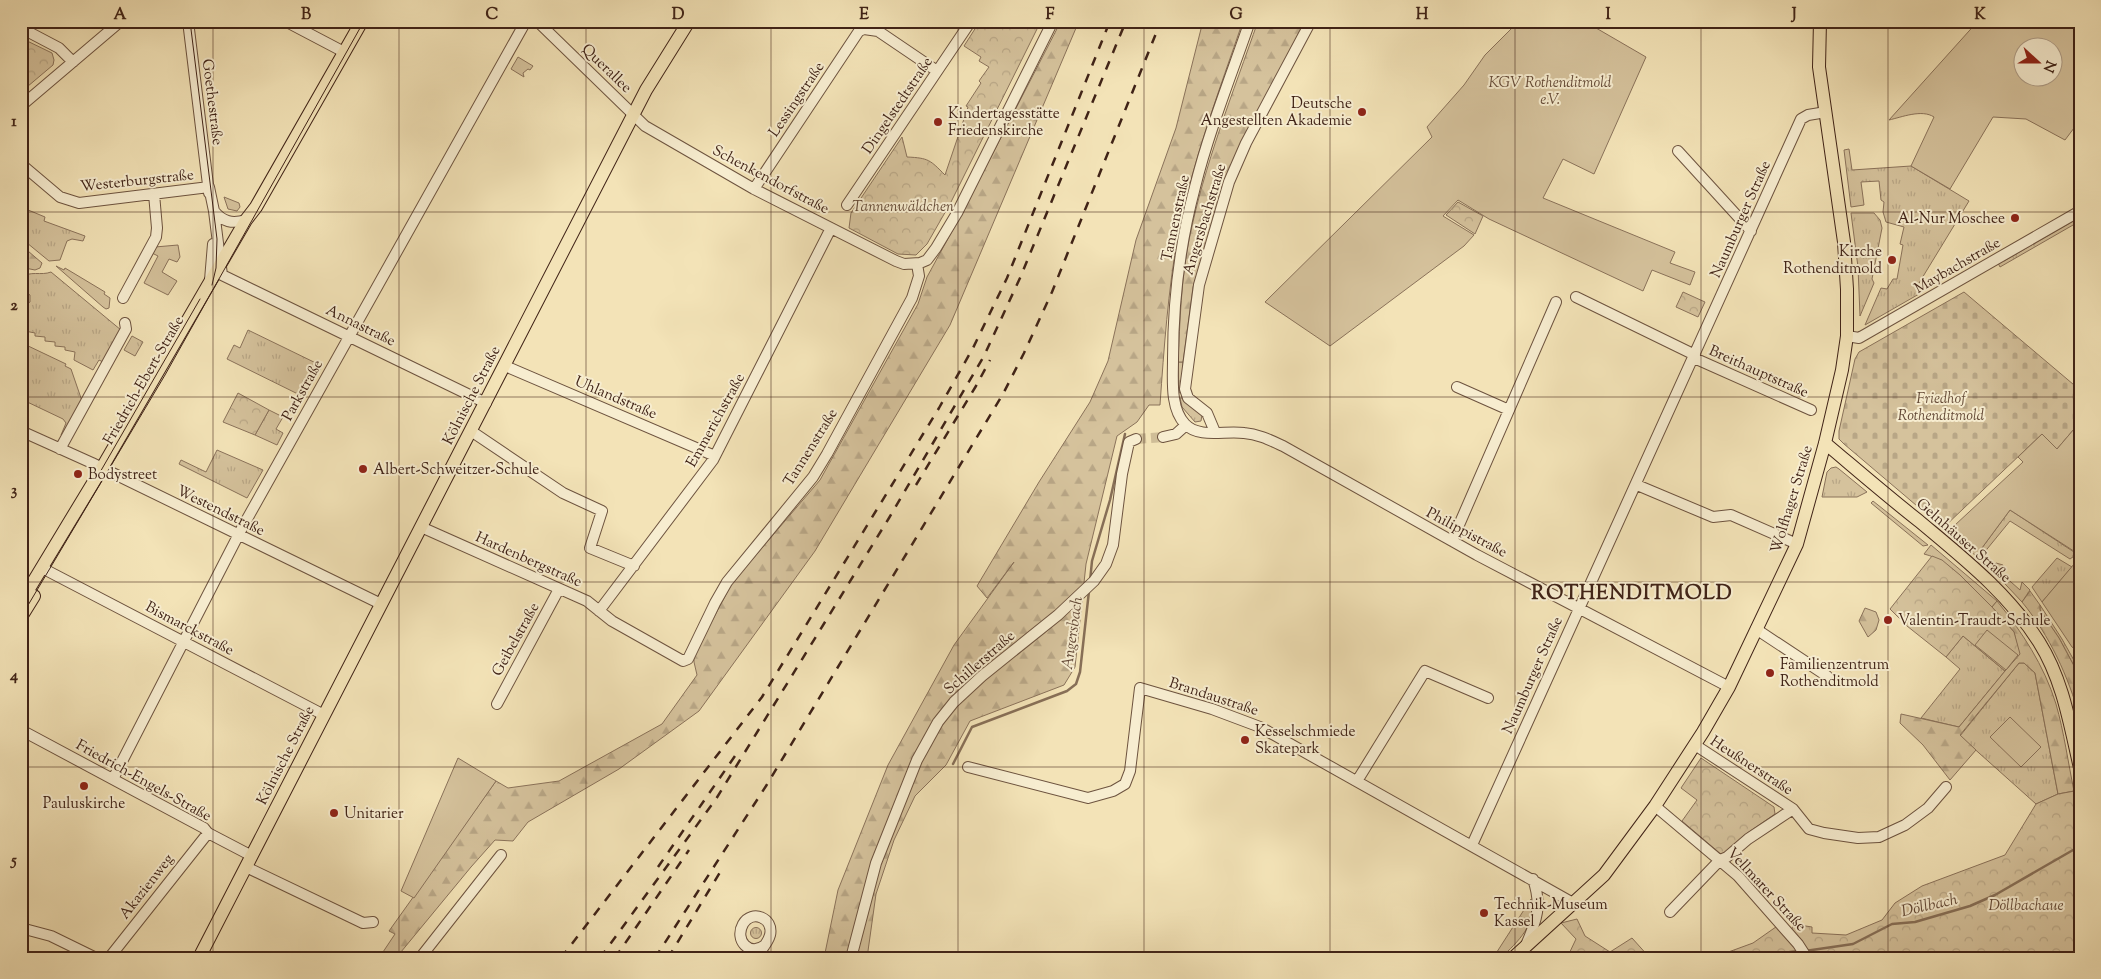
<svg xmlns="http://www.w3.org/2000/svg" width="2101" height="979" font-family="'Sorts Mill Goudy',serif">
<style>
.grass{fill:url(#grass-tufts);stroke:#8a725a}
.forest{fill:url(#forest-firs);stroke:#8a725a}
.cemetery{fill:url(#cemetery-stones);stroke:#8a725a}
.park{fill:url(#park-crowns);stroke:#8a725a}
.garden{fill:#d5c29c;stroke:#8a725a;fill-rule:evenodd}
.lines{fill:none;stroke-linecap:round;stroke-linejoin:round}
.stream{stroke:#876f57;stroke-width:2.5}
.minor-tunnel{stroke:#cfbd97;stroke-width:10;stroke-dasharray:10 5;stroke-linecap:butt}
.minor-casing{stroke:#6d533f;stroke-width:12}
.major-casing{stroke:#402317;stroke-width:14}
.minor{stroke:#f7edd0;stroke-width:10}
.major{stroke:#f3e3b7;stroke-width:12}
.tram{stroke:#402317;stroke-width:1}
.rail{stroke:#402317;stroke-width:2.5;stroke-dasharray:9 9;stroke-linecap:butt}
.grid{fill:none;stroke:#402317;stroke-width:1;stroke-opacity:0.55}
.poi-dot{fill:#8f2418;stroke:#f7edd0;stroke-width:2}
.labels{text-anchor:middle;stroke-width:4;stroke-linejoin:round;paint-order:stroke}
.street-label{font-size:15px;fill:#402317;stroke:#f7edd0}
.park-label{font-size:15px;font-style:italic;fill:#654b38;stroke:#f7edd0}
.poi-label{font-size:15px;fill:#402317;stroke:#f7edd0;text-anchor:start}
.water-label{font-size:16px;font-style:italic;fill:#634937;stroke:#f7edd0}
.district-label{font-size:20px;font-weight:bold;letter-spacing:1px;fill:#402317;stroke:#f7edd0}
.neatline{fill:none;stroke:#402317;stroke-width:2}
.grid-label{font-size:16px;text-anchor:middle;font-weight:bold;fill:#402317}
</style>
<defs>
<pattern id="grass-tufts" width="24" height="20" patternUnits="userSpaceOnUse" patternTransform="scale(1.25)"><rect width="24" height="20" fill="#d5c29c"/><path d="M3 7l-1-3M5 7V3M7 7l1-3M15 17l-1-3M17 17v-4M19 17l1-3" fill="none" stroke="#b8a686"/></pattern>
<pattern id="forest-firs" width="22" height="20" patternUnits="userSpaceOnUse" patternTransform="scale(1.25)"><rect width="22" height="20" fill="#d5c29c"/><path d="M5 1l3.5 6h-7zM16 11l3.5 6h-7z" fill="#b8a686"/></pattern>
<pattern id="cemetery-stones" width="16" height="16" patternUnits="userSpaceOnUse" patternTransform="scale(1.25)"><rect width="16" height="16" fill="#d5c29c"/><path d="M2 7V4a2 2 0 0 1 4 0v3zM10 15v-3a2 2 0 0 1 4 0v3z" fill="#b8a686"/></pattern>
<pattern id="park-crowns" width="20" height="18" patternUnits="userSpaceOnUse" patternTransform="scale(1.25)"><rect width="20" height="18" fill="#d5c29c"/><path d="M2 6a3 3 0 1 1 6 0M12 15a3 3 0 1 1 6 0" fill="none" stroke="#b8a686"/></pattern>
</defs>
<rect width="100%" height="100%" fill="#f3e3b7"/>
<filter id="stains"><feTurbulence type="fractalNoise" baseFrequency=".004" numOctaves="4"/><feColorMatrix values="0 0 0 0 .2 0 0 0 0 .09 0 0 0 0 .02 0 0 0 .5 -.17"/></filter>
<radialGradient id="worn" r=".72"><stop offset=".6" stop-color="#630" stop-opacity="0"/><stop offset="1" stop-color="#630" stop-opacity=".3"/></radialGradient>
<path class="grass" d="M1849,149L1852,170L1911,166L1969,201L1916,288L1919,294L1865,325L1881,288L1887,289L1893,279H1897L1903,245L1900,244L1904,227L1886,222L1883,212L1884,202L1881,200L1879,181L1861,182L1864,205L1851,207L1844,150Z
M224,197L239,203L240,207L237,211L228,209Z
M21,207L45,217L44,221L85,236L83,241L72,239L67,241L60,260L49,261L21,238Z
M1851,213H1874L1880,220L1882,228L1872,279L1874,283L1860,316L1858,267Z
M2080,217V221L2000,267L1998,263L2002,259L2004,261Z
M56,266L64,270L65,268L105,292L104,294L110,298L109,308L106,309L103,307Z
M51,272L121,330L103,362L99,360L93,370L74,360L75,352L65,350V347L55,346V342L45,341V337L35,336V333L25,331V328L21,327V318L24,317V291L21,292V278C30,270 41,276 51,272Z
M248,330L322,366L304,397L227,359L234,345L240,348Z
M132,336L143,342L135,356L124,350Z
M24,344L66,364L65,366L71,369L82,401L63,437L61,435L66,423L63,419L21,399V345Z
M1178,362H1183L1182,392L1179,393Z
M1180,398H1184L1202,415L1201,421L1195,422L1182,407Z
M269,410L283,417L276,429L283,433L277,445L255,435Z
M217,450L263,470L247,498L179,464L181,460L206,472Z
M1836,467L1839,469L1867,492L1857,497H1822L1827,472L1831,468Z
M1873,501L1928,545L1923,546L1871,503Z
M2010,510L2077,554L2070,559L2010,521L1983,554L1988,558L1984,563L1976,556Z
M1931,545L1997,601L1992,607C1970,589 1953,561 1924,554Z
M2057,558L2072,567L2042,602L2032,587Z
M1996,563L2003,565L2002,574L2020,590L2022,582L2030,590L2022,602L1991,569Z
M2040,605L2062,639L2080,671V677L2059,638L2040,610Z
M1963,636L2005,671L1959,727L1921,718L1960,669L1946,657Z
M2019,663H2024L2035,673L2058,794L2036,804L1960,736Z
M1531,899C1537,925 1518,941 1501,958H1493Z
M750.5 933a5.5 5.5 0 1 1 11 0a5.5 5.5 0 1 1-11 0Z"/>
<path class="forest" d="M1061,21H1079L950,325L815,551L699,711L619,769L528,822L513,841L495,840L471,867L396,958H379L395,934L389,931L496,781L508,788L559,781L662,724L697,675L694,662V655L732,583L820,480L918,304L927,277L963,211Z
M1203,21H1243C1219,91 1192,162 1178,235C1168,291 1164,348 1160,405H1149L1137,422L1117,436L1086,564L1075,667L1064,685L970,721L946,765L915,796L894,840L876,894L867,958H824L838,890L888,765L954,645L1014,562L987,598L977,586L1039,482L1090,402L1108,361L1136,240L1176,128Z
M1258,21H1308L1226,180L1193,287L1183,362H1178C1180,321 1181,280 1189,240C1204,165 1233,93 1258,21Z
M21,245L42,263L40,268L35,270L25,268L21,263Z
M24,291L30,295V302L24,306L25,314L21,318V292Z
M2030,591L2040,605V610L2059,638L2080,677V718C2068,676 2050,636 2022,602Z
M1997,601C2022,632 2044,665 2056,704C2064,732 2068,762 2074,791L2058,794L2035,673L2024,663H2019L1960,735L1976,750L1950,780L1923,745L1900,723L1901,714L1959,727L2019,654L2014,632L1992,607Z
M1865,608L1876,612L1879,620L1876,630L1868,637L1859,621Z"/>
<path class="cemetery" d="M1964,292L2080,390V422L2057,449L2042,434L1943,528L1844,444L1839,439V431L1855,359L1859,352Z"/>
<path class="park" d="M980,21H1041L951,202L927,244L916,255L898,254L849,228L851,213L902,137L907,157C929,158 930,160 945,175L968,107L966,106L981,83L979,81L989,67L979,61L981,57L964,46Z
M21,38L52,53L54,60L53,65L21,92Z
M1458,202L1483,216L1475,234L1446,215Z
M1683,292L1705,302L1698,317L1676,307Z
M238,393L269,410L255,435L223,422Z
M1932,556L1942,560L1960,575L1992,607L2014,632L2020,654L2005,671L1963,636L1946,657L1907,626L1890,609Z
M1701,758L1774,807L1775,814L1746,834L1722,855L1682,821L1697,800L1681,788Z
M2080,790V958H1712L1753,943L1783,922L1789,928L1792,929L1793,924L1812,927V933L1846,935L1882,920L1895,903L1922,886L2005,855L2036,804L2058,794Z
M1577,919L1585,936L1610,952L1632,938L1650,958H1567L1576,939L1561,923Z"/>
<path class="garden" d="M1519,21H1584L1646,57L1594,174L1563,159L1543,198L1675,252L1670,263L1695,272L1690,285L1652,270L1643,291L1489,219L1458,200L1443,216L1474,235L1464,246L1330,346L1265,302L1432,137L1427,127L1464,85L1485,55Z
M1978,21H2080V120L2065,140L2026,119L1993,117L1950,189L1911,166L1934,117C1922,109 1902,117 1889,120ZM2024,48H2054V78H2024Z
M518,57L533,66L530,70L528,69L523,73L524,77L511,69Z
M178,245L180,257L177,262L169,259L162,272L177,281L168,295L144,283L158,256L152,253L155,247Z
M2080,422V555L2010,510L1976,556L1949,533L1955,525L2023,462L2018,457L2042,434L2057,449Z
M2080,557V653L2072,647L2042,602Z
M1987,630L2018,655L2006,670L1975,645Z
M2010,717L2041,747L2021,767L1990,737Z
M458,758L496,781L414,898L401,891Z"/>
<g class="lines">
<path class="stream" d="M1090,581L1092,561L1110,500L1125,434
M953,764L972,727L1067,691L1076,684L1080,672L1089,591
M1805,951L1853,944L1892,924L1915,922L1970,906L1995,895L2080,846
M1775,958L1782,953L1799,951"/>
<path class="minor-tunnel" d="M1136,439L1163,437"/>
<defs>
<path id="minor" d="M188,21L209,193
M285,21L344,52
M537,21L645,126L754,189L896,261L904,264L920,263L927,260L936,248L957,213L1053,21
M1250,21C1231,76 1209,131 1195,187C1180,243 1173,301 1173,359C1173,380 1170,408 1185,424C1199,439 1226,430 1244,433C1258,434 1270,440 1283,446L1477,555L1729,687
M21,28L59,48L73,62
M21,106L121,21
M1678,151L1751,231
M21,164L60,197L79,203L209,187
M209,187L214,211L222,275L486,403
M754,189L859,31L864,29L878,31L937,71
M847,205L971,21
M214,211C223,222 232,224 246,220
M210,280L213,244
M1576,297L1695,355
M123,298L156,237L157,228L154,194
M1847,336L1859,338L2080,211
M1694,358L1811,410
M505,366L715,456
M1457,387L1509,410
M21,431L92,463L381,604
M471,431L563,493L602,511L590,548L634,566
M1215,432L1207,413L1188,398L1185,389L1199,285L1229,182L1246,143L1311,21
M1163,437L1176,434L1186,425
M60,449L126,329L125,323
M1637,485L1713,517L1731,515L1797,544
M421,527L587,601L612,621L683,661L688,659L715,603L727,582L813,477L827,454L912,298L919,276L917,264
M1452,541L1556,302
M42,568L324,715
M599,611L713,460L831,228
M1756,629L1827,676
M497,704L559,589
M21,730L204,828L208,833L252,856
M1695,745L1793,809L1809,829L1824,833L1858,838L1879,837L1905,825L1928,808L1946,787
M968,767L1088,798L1113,791L1125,784L1130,771L1140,688L1212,709L1260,727L1573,903
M113,779L242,528L526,21
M1357,781L1425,671L1488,698
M1655,806L1738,876L1798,944L1807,958
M1472,845L1801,119L1808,115L1826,112
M246,867L363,923L373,922
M1670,912L1720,860L1727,857L1748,839L1793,809
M21,928L51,936L96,958
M1526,945C1537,920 1542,905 1533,879
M109,958L208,833
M420,958L501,855
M756,958C760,951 768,943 770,935C774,918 752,909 743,924C734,940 749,957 765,945
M851,958L876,863L917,760L938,722L954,702L982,676L1058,615L1094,581L1106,564L1113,545L1122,474L1129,442L1136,439"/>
<path id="major" d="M1825,443C1856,469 1887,496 1919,521C1963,558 2008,593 2039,642C2063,680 2070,725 2080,768
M21,602L96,478L246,220L256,207L362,21
M21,617L34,596
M199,958L646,90L689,21
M1513,958L1604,875L1655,806L1703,732L1729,687L1797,544L1825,443L1842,370L1847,336V289L1844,242L1819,67L1820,21"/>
</defs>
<use href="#minor" class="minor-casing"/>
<use href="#major" class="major-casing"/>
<use href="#minor" class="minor"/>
<use href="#major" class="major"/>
<path class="tram" d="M190,21L217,239L216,268L212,285
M99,474L200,299
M21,617L165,375L364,21"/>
<path class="rail" d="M916,485L976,386L990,360
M658,867L735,756
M561,958L762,697L939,408L973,348L1007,278L1110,21
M600,958L716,799L889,518L984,356L1020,278L1126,21
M615,958L689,850
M655,958L766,786L1003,394L1024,353L1052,292L1161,21
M668,958L722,869"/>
</g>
<path class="grid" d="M213,21V958M399,21V958M586,21V958M771,21V958M958,21V958M1144,21V958M1330,21V958M1515,21V958M1701,21V958M1888,21V958M21,212H2080M21,397H2080M21,582H2080M21,767H2080"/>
<g class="poi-dot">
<circle cx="1362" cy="112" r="5"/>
<circle cx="938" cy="122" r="5"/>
<circle cx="2015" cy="218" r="5"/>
<circle cx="1892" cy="260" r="5"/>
<circle cx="363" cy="469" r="5"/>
<circle cx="78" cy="474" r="5"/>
<circle cx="1888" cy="620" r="5"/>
<circle cx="1770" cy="673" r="5"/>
<circle cx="1245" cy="740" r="5"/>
<circle cx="84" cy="786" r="5"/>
<circle cx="334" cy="813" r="5"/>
<circle cx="1484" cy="913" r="5"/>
</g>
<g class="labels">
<g class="street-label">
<text transform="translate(607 68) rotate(44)" y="5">Querallee</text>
<text transform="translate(796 99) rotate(-56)" y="5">Lessingstraße</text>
<text transform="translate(213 102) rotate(83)" y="5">Goethestraße</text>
<text transform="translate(897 105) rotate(-56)" y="5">Dingelstedtstraße</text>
<text transform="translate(771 179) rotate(28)" y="5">Schenkendorfstraße</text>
<text transform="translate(137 180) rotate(-6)" y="5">Westerburgstraße</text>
<text transform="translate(1175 218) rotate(-78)" y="5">Tannenstraße</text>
<text transform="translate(1204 219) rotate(-73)" y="5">Angersbachstraße</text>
<text transform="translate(1740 219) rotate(-66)" y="5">Naumburger Straße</text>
<text transform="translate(1957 265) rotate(-30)" y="5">Maybachstraße</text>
<text transform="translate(361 325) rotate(26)" y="5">Annastraße</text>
<text transform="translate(1759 371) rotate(24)" y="5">Breithauptstraße</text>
<text transform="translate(143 380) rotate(-60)" y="5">Friedrich-Ebert-Straße</text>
<text transform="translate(302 390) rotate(-61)" y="5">Parkstraße</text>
<text transform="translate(471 395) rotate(-63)" y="5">Kölnische Straße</text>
<text transform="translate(616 397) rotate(23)" y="5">Uhlandstraße</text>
<text transform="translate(715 420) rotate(-61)" y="5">Emmerichstraße</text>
<text transform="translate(810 447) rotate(-58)" y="5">Tannenstraße</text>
<text transform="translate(1791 499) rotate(-73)" y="5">Wolfhager Straße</text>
<text transform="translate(221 510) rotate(26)" y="5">Westendstraße</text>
<text transform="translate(1467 532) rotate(28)" y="5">Philippistraße</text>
<text transform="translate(1964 540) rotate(41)" y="5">Gelnhäuser Straße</text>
<text transform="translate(529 559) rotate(24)" y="5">Hardenbergstraße</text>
<text transform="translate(190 628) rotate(28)" y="5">Bismarckstraße</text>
<text transform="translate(515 639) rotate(-61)" y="5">Geibelstraße</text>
<text transform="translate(979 662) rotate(-41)" y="5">Schillerstraße</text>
<text transform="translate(1532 675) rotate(-66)" y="5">Naumburger Straße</text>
<text transform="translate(1214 696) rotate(18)" y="5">Brandaustraße</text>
<text transform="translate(285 755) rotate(-63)" y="5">Kölnische Straße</text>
<text transform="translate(1752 765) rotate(33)" y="5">Heußnerstraße</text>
<text transform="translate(144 780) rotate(29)" y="5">Friedrich-Engels-Straße</text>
<text transform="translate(146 886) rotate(-52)" y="5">Akazienweg</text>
<text transform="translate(1767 889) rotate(47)" y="5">Vellmarer Straße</text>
</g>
<g class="park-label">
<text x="1550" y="87">KGV Rothenditmold<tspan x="1550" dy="17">e.V.</tspan></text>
<text x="903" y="211">Tannenwäldchen</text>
<text x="1941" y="403">Friedhof<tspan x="1941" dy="17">Rothenditmold</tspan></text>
<text x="2026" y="910">Döllbachaue</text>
</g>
<g class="poi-label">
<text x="1352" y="108" text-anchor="end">Deutsche<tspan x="1352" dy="17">Angestellten Akademie</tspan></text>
<text x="948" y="118">Kindertagesstätte<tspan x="948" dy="17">Friedenskirche</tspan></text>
<text x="2005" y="223" text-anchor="end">Al-Nur Moschee</text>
<text x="1882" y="256" text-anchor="end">Kirche<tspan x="1882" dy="17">Rothenditmold</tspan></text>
<text x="373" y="474">Albert-Schweitzer-Schule</text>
<text x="88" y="479">Bodystreet</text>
<text x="1898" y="625">Valentin-Traudt-Schule</text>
<text x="1780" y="669">Familienzentrum<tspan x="1780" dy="17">Rothenditmold</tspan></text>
<text x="1255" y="736">Kesselschmiede<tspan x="1255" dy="17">Skatepark</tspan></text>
<text x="84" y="808" text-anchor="middle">Pauluskirche</text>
<text x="344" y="818">Unitarier</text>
<text x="1494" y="909">Technik-Museum<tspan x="1494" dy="17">Kassel</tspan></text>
</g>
<g class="water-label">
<text transform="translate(1071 633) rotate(-82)" y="6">Angersbach</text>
<text transform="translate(1929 904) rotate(-13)" y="6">Döllbach</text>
</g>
<g class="district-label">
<text x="1632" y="599">ROTHENDITMOLD</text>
</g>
</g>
<rect width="2101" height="979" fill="none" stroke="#f3e3b7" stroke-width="55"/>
<g transform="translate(2038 62) rotate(111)"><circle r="24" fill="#f7edd0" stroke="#ae9c86"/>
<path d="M0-4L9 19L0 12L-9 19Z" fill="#8f2418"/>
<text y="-8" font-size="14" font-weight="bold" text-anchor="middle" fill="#402317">N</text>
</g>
<rect x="28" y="28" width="2046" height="924" class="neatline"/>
<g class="grid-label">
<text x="120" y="19">A</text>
<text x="306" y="19">B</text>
<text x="492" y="19">C</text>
<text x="678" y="19">D</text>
<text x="864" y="19">E</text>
<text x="1050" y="19">F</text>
<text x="1236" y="19">G</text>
<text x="1422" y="19">H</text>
<text x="1608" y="19">I</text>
<text x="1794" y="19">J</text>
<text x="1980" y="19">K</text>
<text x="14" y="126">1</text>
<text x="14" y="310">2</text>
<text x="14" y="495">3</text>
<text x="14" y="680">4</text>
<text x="14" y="865">5</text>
</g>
<rect width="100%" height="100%" filter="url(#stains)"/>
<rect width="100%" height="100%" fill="url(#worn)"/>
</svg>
